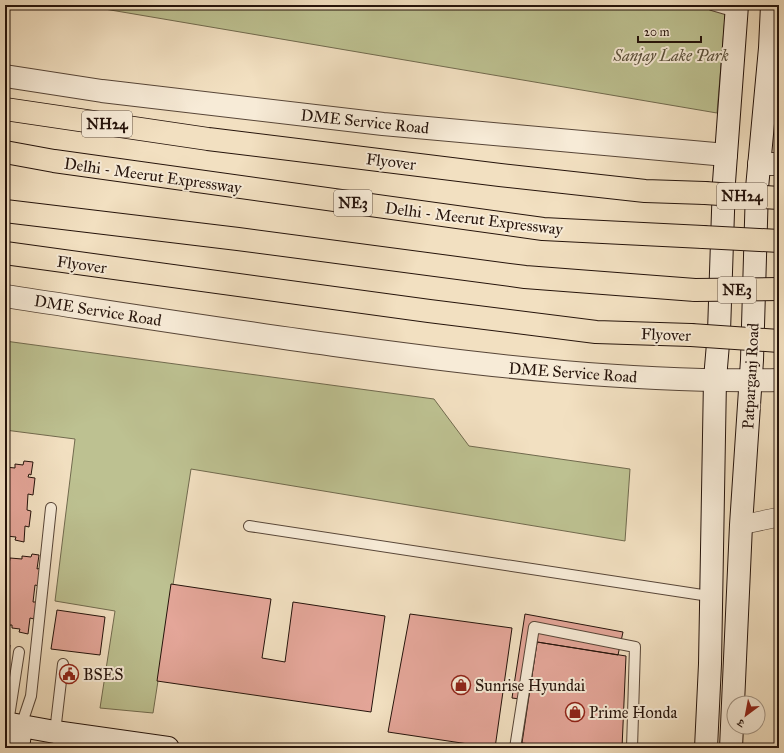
<svg xmlns="http://www.w3.org/2000/svg" width="784" height="753" font-family="'IM FELL Great Primer','Noto Serif Devanagari',serif">
<style>
.green{fill:#bdc191;stroke:#716a4e}
.building{fill:#e4a699;stroke:#25130b}
.lines{fill:none;stroke-linecap:round;stroke-linejoin:round}
.service-casing{stroke:#584638;stroke-width:12}
.minor-casing{stroke:#584638;stroke-width:20}
.tertiary-casing{stroke:#584638;stroke-width:24}
.secondary-casing{stroke:#25130b;stroke-width:24}
.trunk-casing{stroke:#25130b;stroke-width:24}
.motorway-casing{stroke:#25130b;stroke-width:24}
.service{stroke:#f7ebd7;stroke-width:10}
.minor{stroke:#f7ebd7;stroke-width:19}
.tertiary{stroke:#f7ebd7;stroke-width:22}
.secondary{stroke:#f7ebd7;stroke-width:22}
.trunk{stroke:#f2e0c1;stroke-width:22}
.motorway{stroke:#f2e0c1;stroke-width:22}
.trunk-bridge-casing{stroke:#25130b;stroke-width:24;stroke-linecap:butt}
.motorway-bridge-casing{stroke:#25130b;stroke-width:24;stroke-linecap:butt}
.trunk-bridge{stroke:#f2e0c1;stroke-width:22}
.motorway-bridge{stroke:#f2e0c1;stroke-width:22}
.labels{text-anchor:middle;stroke-width:4;stroke-linejoin:round;paint-order:stroke}
.shield{fill:#f7ebd7;stroke:#645448;stroke-width:1}
.shield-label{font-size:15px;font-weight:bold;fill:#25130b}
.park-label{font-size:16px;font-style:italic;fill:#5a503a;stroke:#f7ebd7}
.street-label{font-size:16px;fill:#25130b;stroke:#f7ebd7}
.poi-label{font-size:16px;fill:#25130b;stroke:#f7ebd7;text-anchor:start}
</style>
<rect width="100%" height="100%" fill="#f2e0c1"/>
<filter id="stains"><feTurbulence type="fractalNoise" baseFrequency=".005" numOctaves="4"/><feColorMatrix values="0 0 0 0 .2 0 0 0 0 .09 0 0 0 0 .02 0 0 0 .5 -.17"/></filter>
<radialGradient id="worn" r=".72"><stop offset=".6" stop-color="#630" stop-opacity="0"/><stop offset="1" stop-color="#630" stop-opacity=".3"/></radialGradient>
<path class="green" d="M81,5H726L717,113Z
M5,341L434,399L469,446L630,469L625,541L191,469L153,713L100,708L115,611L55,601L75,439L5,430Z"/>
<path class="building" d="M24,461L33,462L31,475L29,474L28,477L35,478L33,495L28,494L27,510L31,511L29,527L25,526L24,542L15,540L16,537L6,536L5,467L15,468V464L23,465Z
M32,554L39,555L37,569L41,568L39,586L35,585L33,602H36L34,619L30,618L28,634L19,632L20,629L12,628V625H10L9,629H6L5,635H9L7,645H10L9,654L5,653V564L9,565L10,558L22,559V556L31,557Z
M171,584L271,599L262,658L285,662L293,602L385,616L371,712L157,681Z
M57,610L105,617L100,655L51,649Z
M410,614L512,628L495,748L388,732Z
M525,614L623,632L618,655L537,642L528,700L512,698Z
M537,642L626,656L622,748H561L522,743Z"/>
<g class="lines">
<defs>
<path id="service" d="M712,5L736,12
M249,526L709,596
M8,723L19,652
M21,726L31,696L51,508
M55,732L63,664
M515,748L534,627L635,647L632,748"/>
<path id="minor" d="M741,525L779,517"/>
<path id="tertiary" d="M5,76L102,91L383,124L726,155
M759,164H779
M5,296C117,313 230,331 342,346C487,366 633,383 779,380"/>
<path id="secondary" d="M5,723L55,732L168,748
M18,748L21,726
M706,748L710,664L715,379L719,332L724,182L737,5
M731,748L741,525L752,360L757,188L770,48L772,5"/>
<path id="trunk" d="M5,109L208,139L500,175L645,191L705,193
M5,253L429,311L596,332L691,335"/>
<path id="motorway" d="M5,152L54,161L543,229L703,237
M5,211L238,239L525,277L695,290"/>
</defs>
<use href="#service" class="service-casing"/>
<use href="#minor" class="minor-casing"/>
<use href="#tertiary" class="tertiary-casing"/>
<use href="#secondary" class="secondary-casing"/>
<use href="#trunk" class="trunk-casing"/>
<use href="#motorway" class="motorway-casing"/>
<use href="#service" class="service"/>
<use href="#minor" class="minor"/>
<use href="#tertiary" class="tertiary"/>
<use href="#secondary" class="secondary"/>
<use href="#trunk" class="trunk"/>
<use href="#motorway" class="motorway"/>
<defs>
<path id="trunk-bridge" d="M705,193L779,198
M691,335L779,341"/>
<path id="motorway-bridge" d="M703,237L779,241
M695,290L779,289"/>
</defs>
<use href="#trunk-bridge" class="trunk-bridge-casing"/>
<use href="#motorway-bridge" class="motorway-bridge-casing"/>
<use href="#trunk-bridge" class="trunk-bridge"/>
<use href="#motorway-bridge" class="motorway-bridge"/>
</g>
<defs>
<symbol id="civic-ring" viewBox="-11 -11 22 22"><circle r="9.5" fill="#f7ebd7" stroke="#8f2418" stroke-width="1.5"/><path d="M-.6-6.5H3V-4.5H.6V-3L4-1V1h2V6H-6V1h2V-1L-.6-3ZM-1.2 2.5V6h2.4V2.5Z" fill="#8f2418"/></symbol>
<symbol id="shop-ring" viewBox="-11 -11 22 22"><circle r="9.5" fill="#f7ebd7" stroke="#8f2418" stroke-width="1.5"/><path d="M-5-2.5h2.3a2.7 3.5 0 0 1 5.4 0H5L5.5 6h-11ZM-1.5-2.5h3a1.5 2.3 0 0 0-3 0Z" fill="#8f2418"/></symbol>
</defs>
<g fill-rule="evenodd">
<use href="#civic-ring" x="58" y="663" width="22" height="22"/>
<use href="#shop-ring" x="450" y="674" width="22" height="22"/>
<use href="#shop-ring" x="564" y="701" width="22" height="22"/>
</g>
<g class="labels">
<g class="shield">
<rect x="82" y="111" width="50" height="26" rx="3"/>
<rect x="717" y="183" width="50" height="26" rx="3"/>
<rect x="334" y="190" width="38" height="26" rx="3"/>
<rect x="718" y="277" width="38" height="26" rx="3"/>
</g>
<g class="shield-label">
<text x="107" y="129">NH24</text>
<text x="742" y="201">NH24</text>
<text x="353" y="208">NE3</text>
<text x="737" y="295">NE3</text>
</g>
<g class="park-label">
<text x="671" y="61">Sanjay Lake Park</text>
</g>
<g class="street-label">
<text transform="translate(365 121) rotate(6)" y="6">DME Service Road</text>
<text transform="translate(391 161) rotate(7)" y="6">Flyover</text>
<text transform="translate(153 175) rotate(8)" y="6">Delhi - Meerut Expressway</text>
<text transform="translate(474 218) rotate(7)" y="6">Delhi - Meerut Expressway</text>
<text transform="translate(82 264) rotate(8)" y="6">Flyover</text>
<text transform="translate(98 310) rotate(9)" y="6">DME Service Road</text>
<text transform="translate(666 334) rotate(2)" y="6">Flyover</text>
<text transform="translate(573 372) rotate(4)" y="6">DME Service Road</text>
<text transform="translate(750 376) rotate(-87)" y="6">Patparganj Road</text>
</g>
<g class="poi-label">
<text x="83" y="680">BSES</text>
<text x="475" y="691">Sunrise Hyundai</text>
<text x="589" y="718">Prime Honda</text>
</g>
</g>
<rect width="784" height="753" fill="none" stroke="#f2e0c1" stroke-width="20"/>
<rect x="6" y="6" width="772" height="741" fill="none" stroke="#25130b" stroke-width="2"/>
<rect x="10" y="10" width="764" height="733" fill="none" stroke="#25130b"/>
<g transform="translate(746 715) rotate(212)"><circle r="19" fill="#f7ebd7" stroke="#a39585"/>
<path d="M0-3L7 15L0 10L-7 15Z" fill="#8f2418"/>
<text y="-6" font-size="11" font-weight="bold" text-anchor="middle" fill="#25130b">उ</text>
</g>
<path d="M638 36v6h63v-6" fill="none" stroke="#25130b" stroke-width="2"/>
<text x="644" y="36" font-size="12" fill="#25130b" stroke="#f7ebd7" stroke-width="3" paint-order="stroke">20 m</text>
<rect width="100%" height="100%" filter="url(#stains)"/>
<rect width="100%" height="100%" fill="url(#worn)"/>
</svg>
